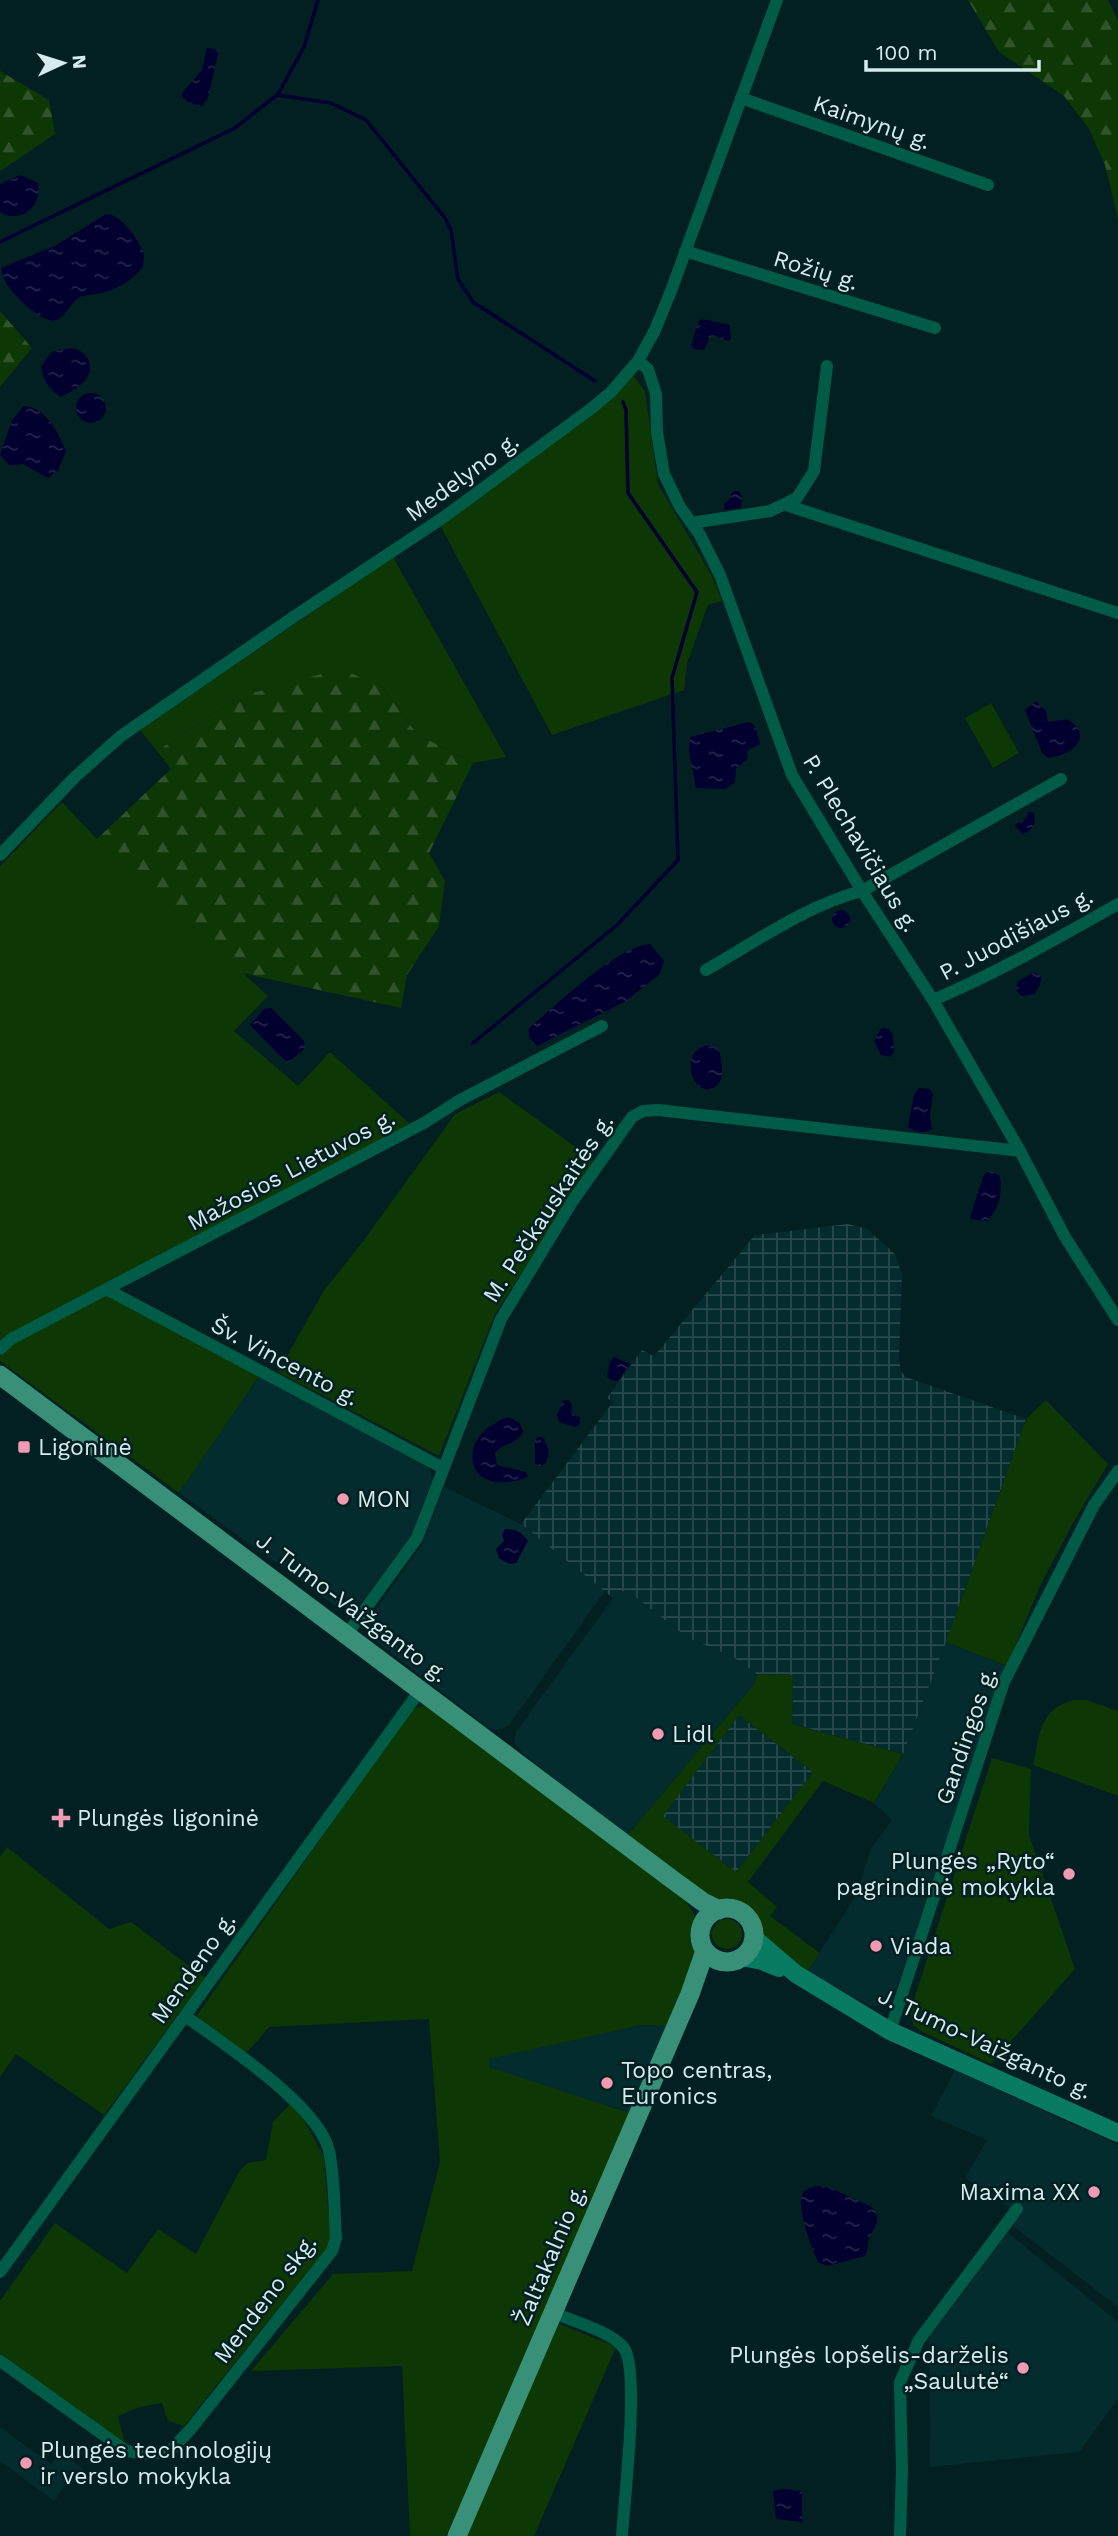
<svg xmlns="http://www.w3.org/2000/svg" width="1118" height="2536" font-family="'Work Sans',sans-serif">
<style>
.built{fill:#042b2e}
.industrial{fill:url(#industrial-grid)}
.green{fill:#0d3704;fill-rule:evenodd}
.forest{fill:url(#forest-firs)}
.water{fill:url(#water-ripples)}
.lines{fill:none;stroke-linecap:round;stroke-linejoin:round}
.stream{stroke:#01002e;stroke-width:3.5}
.minor{stroke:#005b47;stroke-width:12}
.secondary{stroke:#097b62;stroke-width:18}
.primary{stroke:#389078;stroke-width:19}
.poi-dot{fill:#f19ab4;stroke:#022022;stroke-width:2.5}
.labels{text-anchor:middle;stroke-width:5;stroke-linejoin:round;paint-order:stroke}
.street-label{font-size:23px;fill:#d6ebed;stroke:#022022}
.poi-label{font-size:23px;fill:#d6ebed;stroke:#022022;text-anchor:start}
</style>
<defs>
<pattern id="industrial-grid" width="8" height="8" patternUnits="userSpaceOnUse" patternTransform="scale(1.75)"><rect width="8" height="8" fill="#042b2e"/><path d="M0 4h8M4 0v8" fill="none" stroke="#284a4d"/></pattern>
<pattern id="forest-firs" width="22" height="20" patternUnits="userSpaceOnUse" patternTransform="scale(1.75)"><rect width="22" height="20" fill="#0d3704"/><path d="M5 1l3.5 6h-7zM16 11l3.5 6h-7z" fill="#305429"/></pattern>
<pattern id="water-ripples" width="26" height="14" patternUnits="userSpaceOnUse" patternTransform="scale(1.75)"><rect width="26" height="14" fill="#01002e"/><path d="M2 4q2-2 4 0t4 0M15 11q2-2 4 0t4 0" fill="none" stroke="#25254d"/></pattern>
</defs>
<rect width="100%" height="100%" fill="#022022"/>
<path class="built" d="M260,1375L427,1464L431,1471L432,1481L411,1537L355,1610H341L179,1493Z
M444,1487L521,1524L605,1591L509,1725L499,1730L489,1728L375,1641L365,1625L423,1543Z
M621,1591L629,1592L688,1638L733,1657L757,1674L755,1683L627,1836L522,1753L514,1742L516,1732L613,1598Z
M946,1642L1007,1666L987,1717L892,2001L887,2006H871L807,1972L857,1894L870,1850L892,1820L874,1803L903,1754Z
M642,2025L669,2026L630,2113L488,2067V2058Z
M955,2070L1118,2145V2307L1004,2219L1009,2207L965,2178L987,2140L931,2116Z
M1007,2232L1118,2322V2399L1079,2452L930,2467L929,2337Z
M0,2427L51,2464L61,2452L83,2469L73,2483L69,2480L54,2501L0,2461Z"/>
<path class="industrial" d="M848,1224L867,1229L895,1254L902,1275L899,1359L901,1371L906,1377L1026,1419L946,1642L903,1754L792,1724L793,1675L757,1674L733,1657L688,1638L629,1592L621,1591L613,1598L521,1524L613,1402L607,1398L642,1350L654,1356L755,1235Z
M739,1715L813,1772L736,1872L662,1816Z"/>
<path class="green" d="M633,375L645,391L658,484L712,576L722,601L708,605L687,663L684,690L552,735L440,525Z
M393,557L506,757L473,763L417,734L383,688L239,697L157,751L140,730Z
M991,703L1019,753L993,768L965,718Z
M62,802L97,839L268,996L234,1031L298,1086L330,1052L410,1124L98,1290L260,1375L179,1493L0,1361V866Z
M499,1092L594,1160L495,1314L439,1456L278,1372L323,1292L364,1240L455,1114Z
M1046,1400L1108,1464L1073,1523L1040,1586L1007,1666L946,1642L1026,1419Z
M757,1674L793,1675L792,1724L903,1754L874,1803L823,1781L748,1882L777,1907L770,1916L820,1953L807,1972L760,1934L755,1917L750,1910L739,1905L718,1902L627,1836L755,1683ZM739,1715L813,1772L736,1872L663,1816Z
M1073,1700H1087L1118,1711V1796L1033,1765C1040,1735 1039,1709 1073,1700Z
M425,1705L672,1886C680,1896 693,1907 696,1920C698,1930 695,1939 698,1949L669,2026L642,2025L489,2059V2067L630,2113L506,2405L446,2536H410L402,2366L251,2371L333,2274L412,2271L440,2162L429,2019L269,2027L244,2056L195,2018L411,1710Z
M992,1758L1031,1769L1029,1835L1075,1969L991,2064L919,2030L913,2025L910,2012Z
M7,1847L109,1929L131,1922L205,1978L104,2115L16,2054L0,2077V1857Z
M712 1934a15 15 0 1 1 30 0a15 15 0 1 1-30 0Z
M290,2104L300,2113L324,2157L331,2243L184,2426L168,2421L162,2403L140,2407L118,2416L124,2440L119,2442L0,2355V2301L55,2223L127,2273L158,2229L196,2254L239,2172L247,2163L266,2160L273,2122Z
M558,2323L616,2347L534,2536H466Z"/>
<path class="forest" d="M968,0H1108L1118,20V219L1105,165L1089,129L1064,96L999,52Z
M0,71L49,100L55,134L0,171Z
M0,311L32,348L0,387Z
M321,674H353L383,688L417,734L473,763L429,853L445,881L439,926L407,975L401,1008L242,973L97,839L171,769L157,751L239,697Z"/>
<path class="water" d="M207,48L215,49L218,54L208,98L202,106L190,103L183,98L182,93L202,70Z
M20,175L38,183C43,206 21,225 0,212V184Z
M106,214C120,213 141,242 144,255C144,257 143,266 143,267C132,281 115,291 97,294C91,295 85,295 80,297C70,302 67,316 57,320C44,326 13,295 6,283C3,279 2,273 1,268L55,246Z
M703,319L730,325L731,339L728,341L716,336L710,337L704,350L693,349L691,345L699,320Z
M71,348C84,349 95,363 88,376C83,386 70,392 61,397C49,389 44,382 41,367L51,352Z
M76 408a15 15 0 1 1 30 0a15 15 0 1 1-30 0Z
M24,406C46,407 58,432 66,451L58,470L48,478L23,464L9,465L0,455L12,420Z
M734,491H739L742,497L741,508L724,510V504L731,498V493Z
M1036,701L1046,711L1048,722L1067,719C1096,737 1071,756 1048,758L1042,753L1025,710Z
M749,722L755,726L760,744L747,751L748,758L736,769L735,782L725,789L696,788L689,751L690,737Z
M1029,812H1033C1037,822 1033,831 1023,834L1015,826L1017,823H1022Z
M832 919a9 9 0 1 1 18 0a9 9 0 1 1-18 0Z
M650,944L664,961L660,974L626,1001L537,1046L529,1037V1028C558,1004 614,948 650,944Z
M1035,972L1041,977L1040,985L1035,994L1022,996L1018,993L1016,988L1018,981Z
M271,1008L304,1041L305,1048L289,1062L284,1060L250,1025L264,1009Z
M881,1028L889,1029L893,1035L894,1052L890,1057L881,1055L874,1041Z
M714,1046L719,1050C722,1063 727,1087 709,1089C705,1090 702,1088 699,1086C688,1077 687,1052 702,1047C706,1045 710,1046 714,1046Z
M919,1088L930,1089L933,1094L930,1116L932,1129C923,1134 916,1133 908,1127L914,1095Z
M990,1171L1000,1176C1002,1194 1000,1208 987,1221L970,1219L971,1214L984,1174Z
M614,1357L630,1364L618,1381L610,1380L607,1376L610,1362Z
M563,1400H568L572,1404L571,1414L580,1417V1424L575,1427L559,1422L557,1415Z
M508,1417L520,1423L523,1432C516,1445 503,1443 495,1453L497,1465L526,1472L528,1477C464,1501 452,1436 508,1417Z
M538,1436L544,1438L549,1452L546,1463L540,1467L535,1463V1441Z
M505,1529C517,1529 521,1532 528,1541L516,1563L509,1564L499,1558L496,1549L504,1541L502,1535Z
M816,2186L828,2187L872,2207C883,2220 874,2226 869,2239C867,2245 869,2249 865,2256L828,2266L819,2263C812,2251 797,2208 802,2196C804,2189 810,2188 816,2186Z
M783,2489L802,2491V2522L776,2519L773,2491Z"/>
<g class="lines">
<path class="stream" d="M278,94L304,47L318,0
M0,242L235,128L277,95L331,103L366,120L445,218L451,230L458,279L473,302L595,381
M473,1043L617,925L678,860L672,678L697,592L628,493L626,410L623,402"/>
<path class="minor" d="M741,98L988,185
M685,251L935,328
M638,361L648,369L656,394L657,432L664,474L680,507L700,535L720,575L792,775L862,891L933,1000L1020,1151L1065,1237L1118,1320
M786,505L1118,613
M691,523L770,511L797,498L814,471L827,366
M0,855L75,777L121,736L295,616L444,517L592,408L611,392L638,361L655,330L671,291L777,0
M706,970C755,942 807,905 862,891L1061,779
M933,1000C997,973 1058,938 1118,904
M108,1290L443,1468
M0,1349L11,1339L424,1123L460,1100L602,1026
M347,1634L417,1538L501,1319L572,1202L632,1117L643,1111L658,1110L1020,1151
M890,2031L1004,1682L1094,1505L1118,1471
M0,2272L421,1689
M552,2312C572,2321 611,2331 624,2348C640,2371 624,2502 622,2536
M0,2361L126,2451L148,2454L169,2452L190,2430L332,2251L336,2238C334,2210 335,2179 329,2151C320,2107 223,2043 185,2016
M900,2536L902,2469L900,2382L919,2340L1017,2209"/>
<path class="secondary" d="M754,1938L796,1974L890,2031L1118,2133
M742,1957L762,1961L779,1968"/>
<path class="primary" d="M0,1375L673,1880L703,1902L719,1910
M700 1935a27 27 0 1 1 54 0a27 27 0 1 1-54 0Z
M457,2536L690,1994L705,1951"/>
</g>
<g class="poi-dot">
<rect x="17" y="1440" width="14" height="14" rx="3.5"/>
<circle cx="343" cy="1499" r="7"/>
<circle cx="658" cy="1734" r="7"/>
<path d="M57.5 1807.5h7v7h7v7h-7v7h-7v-7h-7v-7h7z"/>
<circle cx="1069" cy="1874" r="7"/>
<circle cx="876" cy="1946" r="7"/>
<circle cx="607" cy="2083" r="7"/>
<circle cx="1094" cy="2192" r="7"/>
<circle cx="1023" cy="2368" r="7"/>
<circle cx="26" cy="2463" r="7"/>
</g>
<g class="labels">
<g class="street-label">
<text transform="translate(872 122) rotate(19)" y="8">Kaimynų g.</text>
<text transform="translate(816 270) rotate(17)" y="8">Rožių g.</text>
<text transform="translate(462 477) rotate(-36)" y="8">Medelyno g.</text>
<text transform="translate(861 843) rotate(59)" y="8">P. Plechavičiaus g.</text>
<text transform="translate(1016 934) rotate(-28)" y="8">P. Juodišiaus g.</text>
<text transform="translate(291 1170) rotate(-28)" y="8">Mažosios Lietuvos g.</text>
<text transform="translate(548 1208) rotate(-57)" y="8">M. Pečkauskaitės g.</text>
<text transform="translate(285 1361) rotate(28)" y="8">Šv. Vincento g.</text>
<text transform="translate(352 1607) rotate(37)" y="8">J. Tumo-Vaižganto g.</text>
<text transform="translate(966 1736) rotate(-71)" y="8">Gandingos g.</text>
<text transform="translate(193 1968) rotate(-55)" y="8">Mendeno g.</text>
<text transform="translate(985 2043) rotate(25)" y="8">J. Tumo-Vaižganto g.</text>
<text transform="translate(550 2255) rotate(-67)" y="8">Žaltakalnio g.</text>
<text transform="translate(265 2299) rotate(-53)" y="8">Mendeno skg.</text>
</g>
<g class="poi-label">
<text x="38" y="1455">Ligoninė</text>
<text x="357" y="1507">MON</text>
<text x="672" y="1742">Lidl</text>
<text x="77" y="1826">Plungės ligoninė</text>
<text x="1055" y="1869" text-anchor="end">Plungės „Ryto“<tspan x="1055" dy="26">pagrindinė mokykla</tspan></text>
<text x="890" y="1954">Viada</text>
<text x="621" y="2078">Topo centras,<tspan x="621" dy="26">Euronics</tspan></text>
<text x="1080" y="2200" text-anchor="end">Maxima XX</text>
<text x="1009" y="2363" text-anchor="end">Plungės lopšelis-darželis<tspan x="1009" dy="26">„Saulutė“</tspan></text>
<text x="40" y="2458">Plungės technologijų<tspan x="40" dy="26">ir verslo mokykla</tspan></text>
</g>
</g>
<g transform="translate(63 63) rotate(86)" stroke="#022022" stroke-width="5" paint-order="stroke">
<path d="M0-5L12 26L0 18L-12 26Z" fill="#d6ebed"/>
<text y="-10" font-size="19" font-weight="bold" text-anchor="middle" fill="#d6ebed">N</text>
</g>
<path d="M866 60v10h173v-10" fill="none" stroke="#d6ebed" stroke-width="3.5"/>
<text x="876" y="60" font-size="21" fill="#d6ebed" stroke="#022022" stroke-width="5" paint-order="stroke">100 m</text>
</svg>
